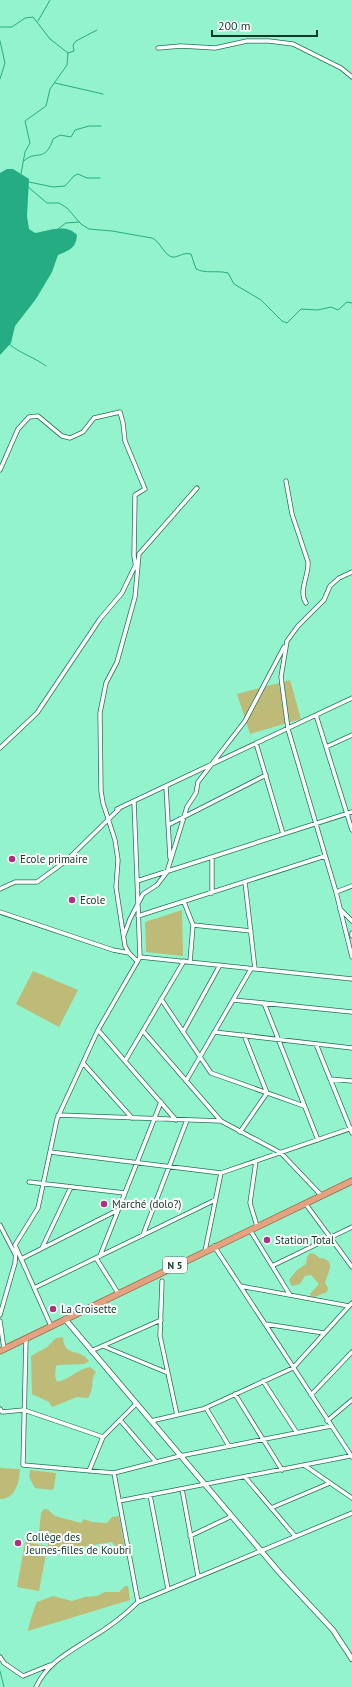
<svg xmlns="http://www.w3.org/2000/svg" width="352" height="1687" font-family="'PT Sans',sans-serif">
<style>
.green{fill:#bdbb77}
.water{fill:#25ac83}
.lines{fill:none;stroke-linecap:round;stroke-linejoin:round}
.stream{stroke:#25ac83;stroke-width:1}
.minor-casing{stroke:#277259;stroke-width:5}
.secondary-casing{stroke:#277259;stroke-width:6}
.trunk-casing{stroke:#966e4e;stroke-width:7}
.minor{stroke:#fff;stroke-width:3.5}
.secondary{stroke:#fff;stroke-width:4.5}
.trunk{stroke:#e4a280;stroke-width:5.5}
.poi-dot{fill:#ae307e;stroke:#fdfdfd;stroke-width:1.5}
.labels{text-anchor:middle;stroke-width:4;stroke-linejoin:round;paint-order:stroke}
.shield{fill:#fdfdfd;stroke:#56746a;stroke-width:1}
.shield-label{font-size:10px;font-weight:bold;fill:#0f392b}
.poi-label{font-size:11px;fill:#0f392b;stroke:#fdfdfd;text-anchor:start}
</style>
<rect width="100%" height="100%" fill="#93f3cd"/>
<path class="green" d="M290,680L301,719L250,734L237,694Z
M182,910L183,956L146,952L145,922Z
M33,971L78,990L59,1027L16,1004Z
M310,1253L315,1254L319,1258C338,1259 327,1274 325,1283L328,1288L327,1292L312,1298L310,1294L319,1284L311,1275L305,1276L300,1284L292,1286L289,1280L297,1270L306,1264L307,1257Z
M63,1337C64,1358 79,1347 89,1361L85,1364L58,1365L56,1366L55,1376L57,1382C69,1380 77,1369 90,1367L96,1372C90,1379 95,1388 88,1398L77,1397L52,1407L49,1402L32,1394L31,1356L47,1347L56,1338Z
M0,1468L20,1469C19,1482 16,1499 0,1499Z
M30,1470L56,1473L54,1488L52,1490L35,1488L29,1477Z
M44,1509H47L55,1516L81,1523L84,1519L92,1522L107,1523L112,1517L119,1516L125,1550L119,1551L112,1542L63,1550L51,1555L47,1553V1549L39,1591L17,1587L25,1542L47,1546V1548L49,1541L39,1533L41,1513Z
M125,1586H128L130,1600L28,1631C28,1628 35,1605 37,1602L53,1596L72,1601L85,1597L97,1596L105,1592H119Z"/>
<path class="water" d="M7,169H13L29,179L27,216L29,229L35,233C49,231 66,223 77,235C76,248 70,250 58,255L52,272L36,299L15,326L11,343L0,355V173Z"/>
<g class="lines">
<path class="stream" d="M38,21L50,0
M0,27H12L25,18L33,17L50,39L68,53L67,65L50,89L46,106L25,121L30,143L25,152L21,174
M0,41L5,63L0,79
M68,53L74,51L73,45L76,41L97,30
M55,83L103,94
M24,161C35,149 45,164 53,139L60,135L71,137L75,130L89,126H101
M29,182L53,187L65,186L74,176L78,174L87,178H100
M27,186L47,203H59L67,208L81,224L89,229L112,231L152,238C160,241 164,255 172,257C178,258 182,252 191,254L196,269C206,274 217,270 228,273L234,284L261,300L282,321L287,323L301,309L318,310L331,307L338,310L347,302L352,303
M58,229L66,223L79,222
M9,344C21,354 34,357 46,366
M0,1671L4,1687"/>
<defs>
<path id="minor" d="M158,48L181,46L215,48L247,41H269L293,44L341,68L352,77
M0,470L18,429L29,417L38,416L62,436L70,438L83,432L94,418L120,412L123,423L125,441L145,489L135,495L134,556L136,568
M286,481L292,514L308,562C309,576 298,591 306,603
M352,572L339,578L330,586L324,600L298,626L287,641L281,677L288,729L336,892L352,957
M316,715L352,830
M256,743L283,834
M326,747L352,735
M0,748L37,713L100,619L122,593L135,566
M166,786L170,858
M117,809L352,698
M168,825L266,775
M212,857V893
M137,881L352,812
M245,882L255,969
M0,889L15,882H37L66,861L119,809
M336,892L352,886
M184,902L193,925L190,962
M340,909L352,921
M0,912L113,950L129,953
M138,916L325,856
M193,925L251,931
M352,933V936
M124,935L130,919L143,894L157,885L167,872L187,807L196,793L198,782L245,721L284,647
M140,957L352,979
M137,961L129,953L125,946L116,887L118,860L115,840L103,803L101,791L100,713L106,683L117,662L135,597L139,554L197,488
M161,999L211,1073L304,1106
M233,1000L352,1012
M264,1003L318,1140
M98,1030L176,1120
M143,1031L221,1121L281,1153L321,1195
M183,1032L220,965
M214,1032L352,1048
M316,1044L352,1133
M125,1061L184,961
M83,1063L132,1118
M330,1079L352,1081
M186,1081L251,969
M58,1115L221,1121
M240,1132L267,1093L244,1035
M50,1152L221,1173L352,1128
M256,1161L250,1203L257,1226
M29,1182L125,1193
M305,1203L352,1267
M0,1225L15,1254
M250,1230L290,1295
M143,1235L187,1120
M214,1246L352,1457
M42,1248L71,1187
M205,1251L221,1173
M100,1256L161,1102
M96,1258L118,1293
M21,1259L118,1210
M272,1266L352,1227
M162,1281L160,1336L177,1415
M240,1286L349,1306
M34,1288L215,1200
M0,1315L15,1263L16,1248
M0,1321L4,1349
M265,1324L324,1333
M51,1326L15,1245L38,1208L57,1119L98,1030L140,957L134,801
M26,1339L23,1465L114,1473L180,1456L331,1426
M103,1346L168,1373
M91,1351L161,1320
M263,1381L297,1433
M235,1394L282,1470
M311,1395L352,1352
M206,1408L229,1446
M0,1409L2,1412L24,1410L103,1437
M120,1420L156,1462
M151,1421L203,1409L293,1368L352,1303
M327,1421L352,1400
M304,1465L352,1498
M89,1471L103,1437L136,1404
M114,1473L138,1602
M245,1477L295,1536
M182,1489L198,1576
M150,1495L168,1589
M119,1501L350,1456
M271,1508L330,1483
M190,1536L232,1516
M0,1657L4,1663L23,1676L50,1665
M36,1687C47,1663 69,1652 91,1638C108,1628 124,1616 138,1602L352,1513"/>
<path id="secondary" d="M65,1319L279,1572L333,1630L352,1659"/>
<path id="trunk" d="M0,1351L352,1181"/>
</defs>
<use href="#minor" class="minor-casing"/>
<use href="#secondary" class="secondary-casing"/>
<use href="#trunk" class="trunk-casing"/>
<use href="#minor" class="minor"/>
<use href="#secondary" class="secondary"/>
<use href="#trunk" class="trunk"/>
</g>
<g class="poi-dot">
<circle cx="12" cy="859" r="4"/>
<circle cx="72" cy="900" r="4"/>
<circle cx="104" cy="1204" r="4"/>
<circle cx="267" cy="1240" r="4"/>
<circle cx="53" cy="1309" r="4"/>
<circle cx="18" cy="1543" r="4"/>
</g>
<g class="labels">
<rect class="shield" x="163" y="1257" width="24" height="16" rx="3"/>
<g class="shield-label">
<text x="175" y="1269">N 5</text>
</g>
<g class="poi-label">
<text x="20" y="863">Ecole primaire</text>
<text x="80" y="904">Ecole</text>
<text x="112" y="1208">Marché (dolo?)</text>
<text x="275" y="1244">Station Total</text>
<text x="61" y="1313">La Croisette</text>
<text x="26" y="1541">Collège des<tspan x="26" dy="13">Jeunes-filles de Koubri</tspan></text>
</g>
</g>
<path d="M212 30v6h105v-6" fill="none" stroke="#0f392b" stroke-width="2"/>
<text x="218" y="30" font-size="12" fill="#0f392b" stroke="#fdfdfd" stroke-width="3" paint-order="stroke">200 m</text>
</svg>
